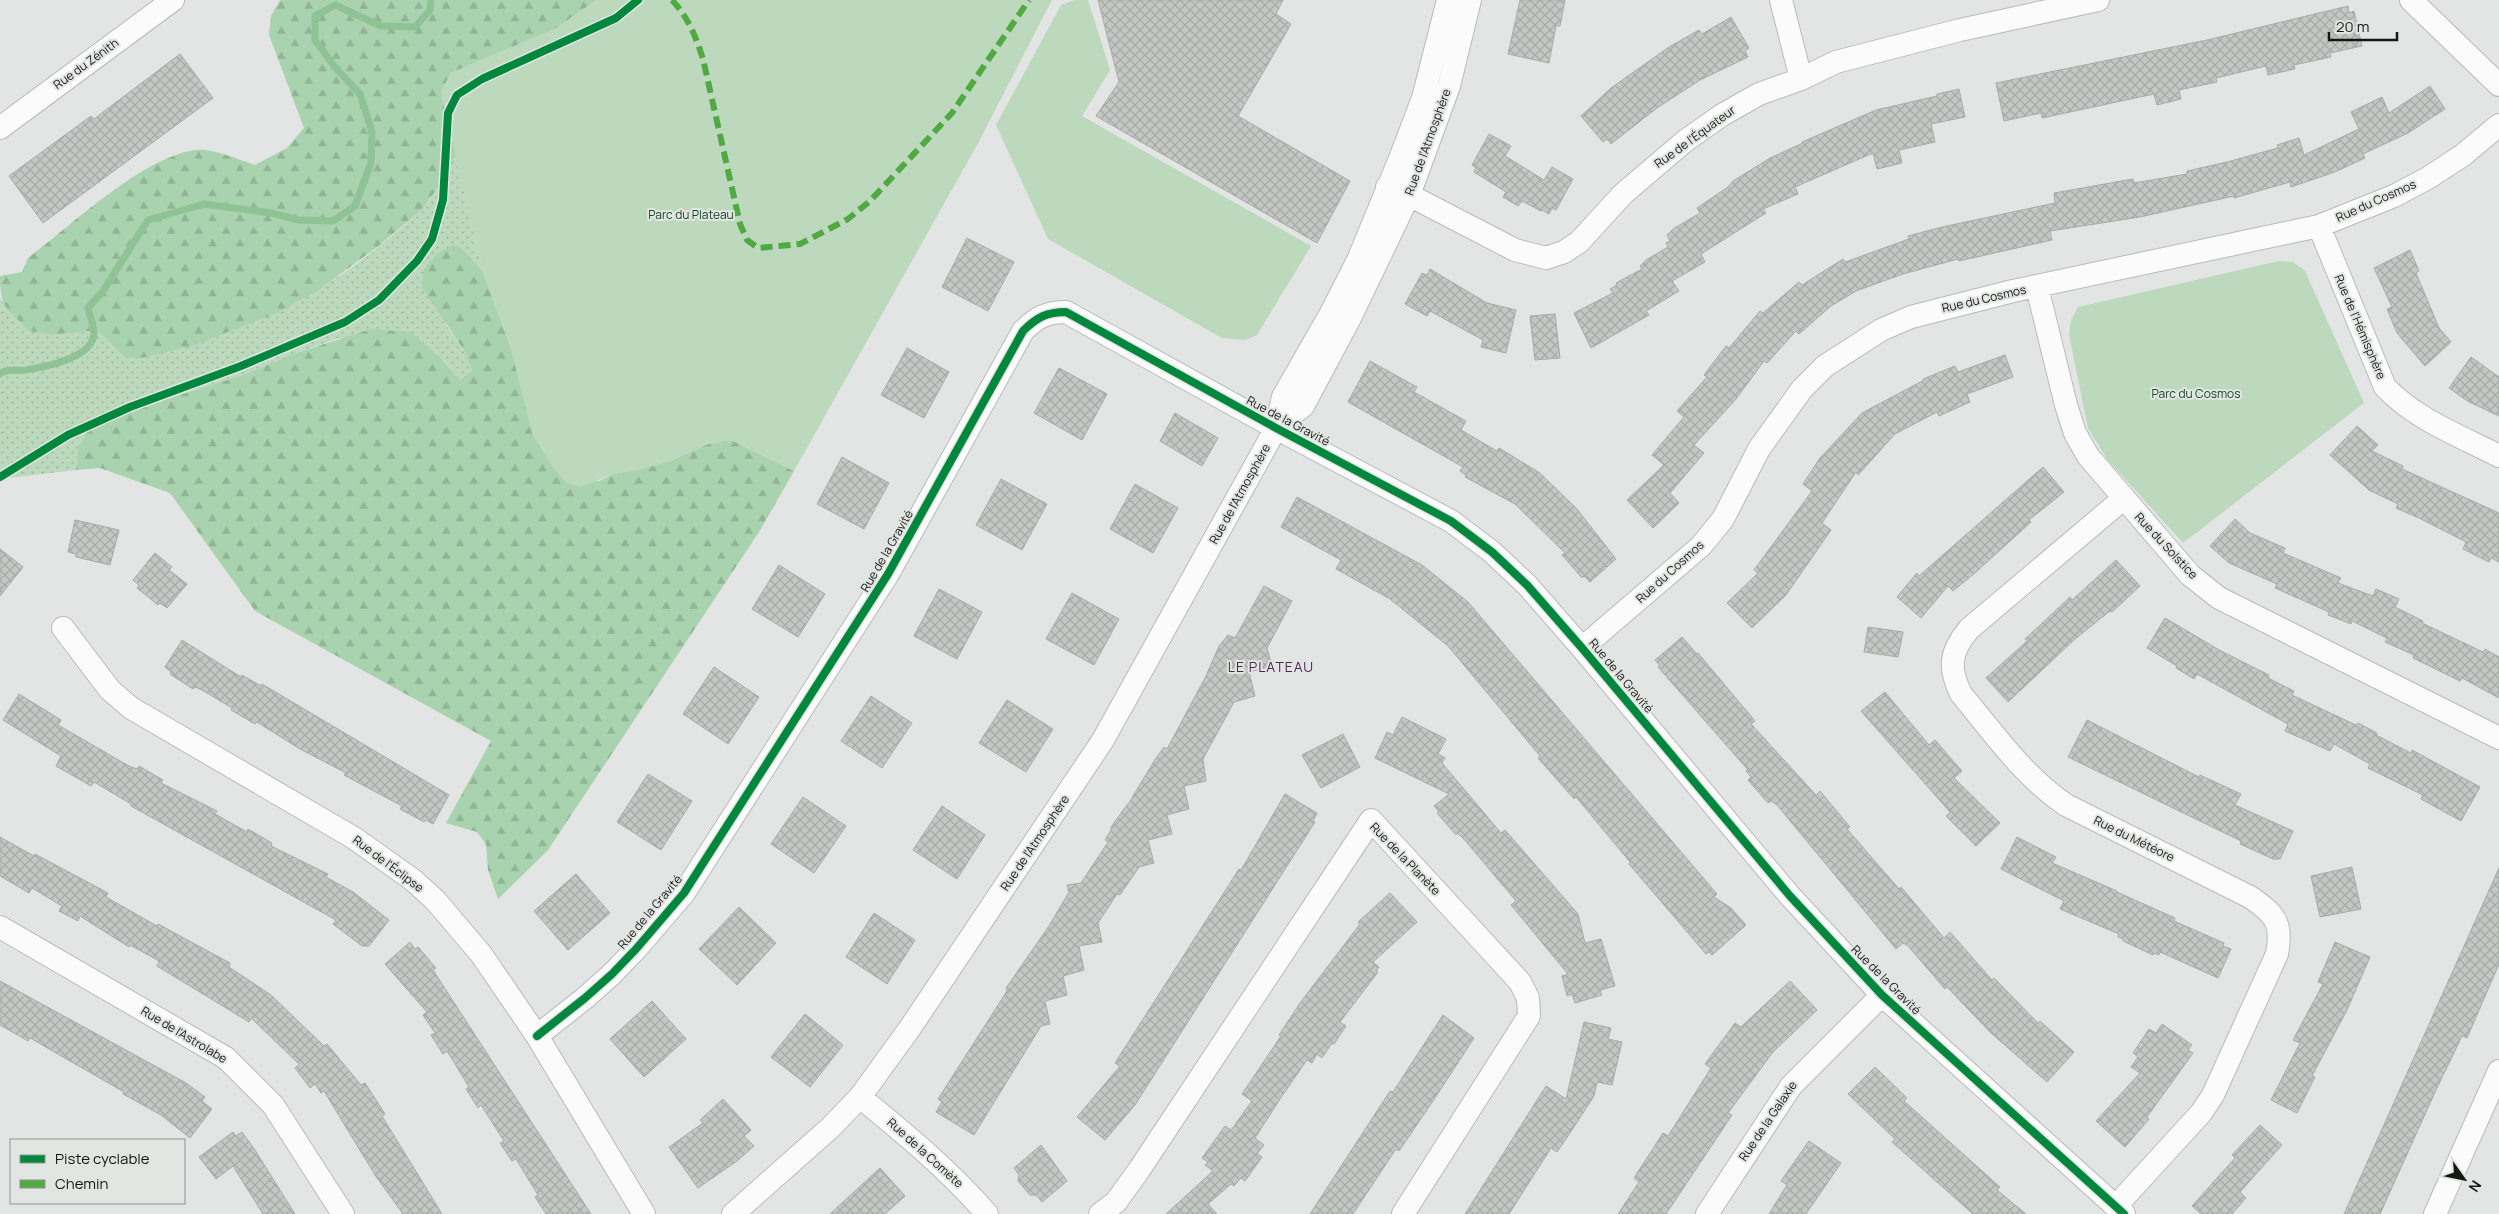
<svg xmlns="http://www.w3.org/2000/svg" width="2499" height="1214" font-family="Manrope,sans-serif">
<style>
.grass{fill:url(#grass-dots)}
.forest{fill:url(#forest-firs)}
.green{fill:#bcd9be}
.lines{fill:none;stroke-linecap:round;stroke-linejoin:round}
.stream{stroke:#8fc295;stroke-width:7}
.building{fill:url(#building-cross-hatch);stroke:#a8aba9}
.minor-casing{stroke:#b9bbb9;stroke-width:24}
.minor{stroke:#fbfbfb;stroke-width:22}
.quiet{stroke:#51a942;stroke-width:6;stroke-dasharray:12 6;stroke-linecap:butt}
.cycleway-casing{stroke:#e1e6e2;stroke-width:11}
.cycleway{stroke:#00873e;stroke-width:8}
.labels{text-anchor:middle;stroke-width:4;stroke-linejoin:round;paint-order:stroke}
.street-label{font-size:12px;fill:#151715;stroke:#e1e6e2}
.park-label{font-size:12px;fill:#15491f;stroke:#e1e6e2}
.neighbourhood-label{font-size:14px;letter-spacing:1px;fill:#522558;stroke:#e1e6e2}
</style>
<defs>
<pattern id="grass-dots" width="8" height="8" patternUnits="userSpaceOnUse" patternTransform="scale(1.25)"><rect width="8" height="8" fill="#bcd9be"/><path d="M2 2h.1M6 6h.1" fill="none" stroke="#a1baa2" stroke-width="1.8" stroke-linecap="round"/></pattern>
<pattern id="forest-firs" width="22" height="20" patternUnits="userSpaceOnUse" patternTransform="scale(1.25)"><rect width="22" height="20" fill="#a9d2ae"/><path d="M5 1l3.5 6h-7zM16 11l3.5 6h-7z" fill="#91b495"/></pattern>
<pattern id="building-cross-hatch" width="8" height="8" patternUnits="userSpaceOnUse" patternTransform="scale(1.25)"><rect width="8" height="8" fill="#c5c7c5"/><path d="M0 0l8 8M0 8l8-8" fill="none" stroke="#a8aaa8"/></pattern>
</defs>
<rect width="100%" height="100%" fill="#e2e5e3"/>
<path class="grass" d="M456,156L482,270L473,260L446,325L465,352L472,371L459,380L444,360L339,338L293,354L246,374L126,412L108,413L93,423L78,447L76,470L0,479V298C7,310 19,319 28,331L52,335L97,330L124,357C175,343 230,334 278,312C321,293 417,225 441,184C444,179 444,172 444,166Z"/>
<path class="forest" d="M280,0H597L555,29L451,73L441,92L456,156L444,166L442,183L421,210L380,245L316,292L277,313L192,346L141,358L124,357L97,330L52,335L28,331C8,306 0,312 0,276L22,272L28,258C71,226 143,156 196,150C212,148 240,160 255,165L287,148L304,128L269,35L271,16Z
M452,245L462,249L482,270L511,348L533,435L551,464L567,483L599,481L613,474L642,469L672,460L705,445L722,441H733L794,471L759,532L548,850L498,899L488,870L486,844L477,832L446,823L491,741L255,611L170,493L100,468L76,470L78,447L93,423L108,413L126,412L246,374L293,354L371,329L411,332L444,361L459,380L472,371L465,352L422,287L424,269L437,254Z"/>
<path class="green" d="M597,0H1052L977,145L794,471L733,441H722L705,445L672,460L642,469L613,474L581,487L567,483L551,464L533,435L511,348L482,270L441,92L451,73L555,29Z
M1075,0H1088L1110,70L1082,116L1311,246L1257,335L1245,340L1222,338L1048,239L996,125L1061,5Z
M2279,261L2293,262L2305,271L2364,403L2183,543L2107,459L2088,428L2069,335L2071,320L2078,307Z"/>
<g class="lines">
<path class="stream" d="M0,374C6,368 18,371 26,370C45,367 92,358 94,334C94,326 90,316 88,308L103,291L148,220L204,204L271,213L299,220L333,221L355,206L371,163L372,132L360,94L334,66L315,40V16L335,5L381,26L415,27L430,10L431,0"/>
</g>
<path class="building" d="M1098,0H1283L1276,14L1291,24L1238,116L1350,181L1317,243L1096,116L1119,82Z
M1520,0H1565L1560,26H1556L1549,63L1508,54Z
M2348,6L2349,13L2354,11L2362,46L2330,53L2331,57L2294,65L2295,69L2268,75L2266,66L2216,78L2217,82L2179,90L2181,99L2157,105L2154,94L2042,118L2041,113L2004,121L1996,83L2207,40Z
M1731,17L1749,48L1745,51L1748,57L1700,80L1657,108L1611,144L1607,139L1603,142L1581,116L1611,88L1669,47L1699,30L1702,34Z
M180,54L213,98L43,223L9,176L91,116L94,119Z
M2430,86L2445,109L2408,133L2363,154L2365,158L2335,172L2291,187L2290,182L2234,198V196L2140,217L2050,231L2052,240L1959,261L1958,259L1903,274L1856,291L1831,306L1799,334L1796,331L1767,363L1764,361L1736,399L1694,445L1704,453L1670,493L1679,503L1653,528L1627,500L1664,465L1652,455L1684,417L1677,411L1707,377L1704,375L1726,346L1729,348L1760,311L1763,313L1799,282L1802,285L1843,259L1845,262L1909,239L1908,236L1942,227L2055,203L2054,193L2133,179L2134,183L2187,174V171L2227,162L2278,148L2277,145L2299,138L2304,155L2359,129L2351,112L2382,97L2389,113Z
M1959,89L1965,117L1931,124L1935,142L1899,150L1902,163L1877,169L1873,153L1795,187L1798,194L1763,209L1766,213L1701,254L1705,262L1672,281L1679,291L1646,311L1649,315L1591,348L1574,313L1613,293L1610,289L1617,285L1616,283L1642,269L1640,266L1646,260L1668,247L1666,243L1670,241L1667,235L1673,229L1700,213L1697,208L1728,187L1733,181L1770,158L1803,143L1802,142L1876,110L1937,96V94Z
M1489,134L1511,146L1505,156L1544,180L1552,167L1573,179L1556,210L1552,208L1549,214L1542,210L1541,211L1522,201L1518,206L1503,197L1506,192L1474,172L1476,168L1472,165Z
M967,238L1014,262L988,311L942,287Z
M2410,250L2419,271L2416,273L2439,328L2451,342L2425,366L2397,333L2387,309L2392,307L2374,268Z
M1430,269L1487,303L1516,310L1506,353L1481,347L1483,340L1430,311L1427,316L1405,304L1422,273L1427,275Z
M1555,314L1560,358L1535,360L1530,316Z
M907,348L949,372L924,418L881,395Z
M2005,355L2013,377L1967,394L1970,402L1939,416L1937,412L1895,434L1858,475L1856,472L1822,523L1831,530L1786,595L1752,628L1727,603L1758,573L1754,570L1812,491L1803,484L1820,458L1862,413L1924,380L1923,379L1955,366L1958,372Z
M2471,357L2499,377V416L2469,402L2449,388Z
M1370,361L1417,387L1414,392L1466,421L1461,430L1497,451L1499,448L1540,473L1577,509L1616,559L1590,582L1584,576L1582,578L1562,555L1565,553L1515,504L1465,477L1466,475L1460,471L1463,467L1348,402Z
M1059,368L1107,394L1082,440L1034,413Z
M1175,413L1218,438L1202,466L1160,441Z
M2357,426L2378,445L2372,451L2403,466L2402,469L2499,513V562L2491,558L2489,562L2463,549L2466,542L2419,518L2396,508L2398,504L2369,490L2330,455Z
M842,457L889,483L864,529L817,504Z
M2043,467L2064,492L2029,520L2031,522L1976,572L1953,591L1948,586L1921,618L1897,597L1917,573L1919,576Z
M1001,479L1047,504L1022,550L976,525Z
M1135,484L1178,508L1153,553L1110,529Z
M1297,497L1422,565L1468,602L1717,894L1714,897L1731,908L1746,925L1712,955L1709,952L1706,954L1629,864L1630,862L1576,797L1574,799L1538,758L1540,756L1448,646L1390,599L1336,569L1341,560L1281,527Z
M2235,519L2250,533L2285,548L2283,553L2341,578L2338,583L2373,596L2376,589L2399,599L2395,607L2423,621L2422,623L2483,652L2485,649L2499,657V698L2462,678L2460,681L2413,658L2414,655L2385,642L2387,638L2352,621L2351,624L2328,615L2329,612L2275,588L2277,584L2229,563L2210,546Z
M75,520L119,530L110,565L76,557V554L68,552Z
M0,549L23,567L0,596Z
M155,553L172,567L169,570L187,584L167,608L160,603L158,605L137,588L139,585L133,580Z
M2116,560L2140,586L2112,612L2110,611L2075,639L2008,702L1986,678L2027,641L2025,639L2053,613L2070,597L2072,600Z
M779,565L825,594L798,637L752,609Z
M1264,586L1292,601L1267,648L1272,666L1249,672L1255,696L1234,702L1203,759L1206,781L1184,786L1189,809L1167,815L1172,834L1148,840L1154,863L1139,867L1120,895L1117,894L1098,923L1102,942L1079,946L1084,970L1063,976L1067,995L1045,1001L1050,1024L1041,1026L974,1135L936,1112L942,1102L938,1099L1007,991L1006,988L1049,926L1069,892L1067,885L1081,883L1108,842L1105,840L1111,830V827L1130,801L1156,758L1164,747L1167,749L1206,676L1219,646L1228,635L1235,638Z
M939,589L982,612L957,659L914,636Z
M1072,593L1119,619L1094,665L1046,639Z
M2165,618L2221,651L2269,675L2268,678L2294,691L2292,695L2356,725L2358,723L2377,733L2376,735L2411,753L2412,750L2480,787L2461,821L2421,799L2423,795L2368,768L2370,764L2334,744L2330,751L2285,731L2288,724L2197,674L2194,679L2176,668L2177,666L2147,648Z
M1868,627L1903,632L1898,657L1864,652Z
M1682,637L1697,654L1698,653L1755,721L1751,724L1816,795L1820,791L1850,827L1847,829L1899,889L1901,887L1944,938L1950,932L1992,980L1994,978L2038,1023L2040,1021L2074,1052L2047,1082L1991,1033L1947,987L1945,989L1908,946L1903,943L1896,949L1777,805L1771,801L1768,803L1748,780L1751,777L1746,771L1748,770L1658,667L1660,666L1655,660Z
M182,640L241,677L242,675L261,686L262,684L449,795L433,824L426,820L424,822L400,809L402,806L344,775L346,773L300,749L257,722L255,724L231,710L232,708L202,690L195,687L193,689L170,674L171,672L165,667Z
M714,667L759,697L728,744L683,714Z
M1885,692L1929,745L1935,740L1962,771L1954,778L2000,823L1976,846L1946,816L1950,812L1861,711Z
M19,694L61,720L58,725L129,766L137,769L139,766L163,780L161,783L217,811L215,814L247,832L248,829L272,843L271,846L328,874L326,877L353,892L389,920L369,946H362L333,924L336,920L131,806V804L94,782L91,786L56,766L61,756L3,720Z
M871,696L912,723L882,768L841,741Z
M1007,700L1053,729L1026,772L979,743Z
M1402,717L1446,739L1438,754L1445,758L1442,763L1501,833L1505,830L1578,914L1585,943L1601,939L1615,986L1600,990L1602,995L1575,1003L1572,994L1567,996L1562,976L1568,974L1511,905L1516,901L1463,838L1457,833L1456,835L1437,813L1439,812L1434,806L1449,794L1375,758L1387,732L1393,735Z
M2087,720L2199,777L2200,775L2241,794L2235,805L2293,831L2280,859H2273L2240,844L2241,841L2068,757Z
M1343,734L1360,767L1321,788L1302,755Z
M648,774L692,801L661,850L617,822Z
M1285,794L1317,813L1313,821L1315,822L1135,1105L1105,1140L1077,1117L1120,1066L1115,1063L1239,869L1241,870Z
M803,797L846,826L814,873L771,844Z
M942,806L985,835L957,879L913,850Z
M0,837L34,856L35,854L108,893L106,897L157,926L158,924L230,963L229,967L271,995L324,1046L327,1044L361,1085L365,1083L385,1114L382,1116L442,1214H403L375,1175L324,1091L321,1093L315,1084L310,1088L295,1068L299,1064L251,1018L249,1022L157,966L159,961L130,945L129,947L80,916L78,921L59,911L62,906L32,888L29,893L0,876Z
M2017,837L2056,857L2052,863L2117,891V892L2175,918L2174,921L2224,943L2223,946L2231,949L2218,978L2160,952L2159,955L2154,953L2153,955L2123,941V939L2118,937L2119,934L2060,909L2064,901L2001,869Z
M2352,867L2361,909L2320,917L2311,876Z
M2499,868V964L2467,1038L2462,1036L2436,1090L2380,1214H2344Z
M576,874L610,913L568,950L534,911Z
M1390,893L1417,922L1373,962L1379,967L1376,971L1378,972L1340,1022L1346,1026L1334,1044L1332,1043L1322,1058L1317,1054L1312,1063L1307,1060L1282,1096L1255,1138L1264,1145L1257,1154L1262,1157L1245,1181L1241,1178L1234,1186L1231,1184L1208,1204L1217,1214H1166L1213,1171L1205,1165L1208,1162L1202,1158L1225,1126L1231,1130L1252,1101L1242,1094L1281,1036L1279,1035L1300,1003L1360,924L1358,922Z
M739,907L776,943L737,985L699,949Z
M874,913L915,940L887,984L846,957Z
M410,942L415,949L418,947L436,968L433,970L591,1214H546L535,1197L538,1195L516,1159L512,1161L500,1143L504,1141L481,1105L478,1108L466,1089L469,1087L447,1051L443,1054L431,1035L435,1033L423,1015L427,1012L385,964Z
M2335,942L2370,957L2347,1010L2312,1076L2315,1077L2297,1113L2271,1100L2300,1043L2293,1040L2323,984L2318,982Z
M0,981L186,1083L205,1097L202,1101L212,1109L190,1138L161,1115L123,1094L124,1092L30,1038L28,1041L0,1025Z
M1790,981L1817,1010L1773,1052L1728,1113L1732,1115L1666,1214H1618L1639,1182L1634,1178L1663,1133L1668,1136L1711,1068L1705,1064L1735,1023L1741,1027Z
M652,1001L686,1039L644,1077L610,1039Z
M805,1014L843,1045L810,1087L771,1057Z
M1443,1015L1474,1038L1433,1101L1399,1151L1396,1149L1353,1214H1310L1390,1091L1393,1092Z
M1584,1022L1611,1028L1608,1039L1622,1042L1612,1085L1597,1082L1594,1096L1570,1133L1557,1152L1551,1148L1509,1214H1465L1546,1086L1566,1099Z
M2162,1024L2192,1045L2188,1050L2193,1053L2147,1117L2149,1119L2125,1147L2096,1121L2140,1073L2131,1067L2138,1057L2133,1053L2149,1029L2156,1033Z
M1875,1067L1907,1098L1904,1101L2000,1187L1997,1190L2026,1214H1973L1892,1142L1895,1139L1848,1094Z
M723,1099L751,1130L744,1136L754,1146L737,1161L698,1188L669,1147L703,1123L700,1120Z
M2260,1125L2282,1145L2240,1192L2246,1198L2232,1214H2201L2192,1206L2235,1158L2232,1155Z
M233,1132L236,1136L242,1132L255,1150L295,1214H263L233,1166L216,1179L199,1157Z
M1809,1141L1841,1163L1806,1214H1769L1787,1185L1781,1181Z
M1041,1145L1067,1181L1042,1202L1036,1195H1030L1018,1181L1019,1175L1014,1168Z
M880,1168L905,1196L885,1214H830Z"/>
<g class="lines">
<defs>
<path id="minor" d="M1781,0L1801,79
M2411,0L2499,85
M0,128L173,0
M1387,187L1409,195L1515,250L1546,258L1564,252L1579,242L1623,194L1685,141L1722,115L1759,94L1801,79L1836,62L1960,30L2098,0
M2319,226L2385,387C2415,419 2460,436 2499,456
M2037,287L2066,405L2075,433L2088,456L2190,575L2219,598L2499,738
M1276,428L1303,406L1351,316L1409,195L1449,86L1470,0
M63,628L110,690L131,708L354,838L413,880L435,900L481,954L537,1036L644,1214
M1582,648L1701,546L1723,519L1759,449L1802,389L1825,366L1881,330L1911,317L2013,291L2319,226L2394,196L2428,178L2463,155L2499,125
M0,927L226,1058L273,1105L343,1214
M537,1036L585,998L612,974L636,949L684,893L888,574L1023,331C1037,317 1047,312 1066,312L1276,428L1451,521L1492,552L1527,585L1582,648L1790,896L1882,995L2124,1214
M860,1097C904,1133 949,1170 987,1214
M2116,1206L2201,1113L2213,1095L2277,954C2283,923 2275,914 2250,897L2066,805C2024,777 1993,732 1961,694C1948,667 1950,652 1969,629L2123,499
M733,1214L830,1128L860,1097L910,1028L1103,740L1276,428L1283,397L1331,313L1358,260L1401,156L1423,98L1448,0
M1100,1214L1116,1202L1139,1170L1371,820L1520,982L1528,998L1529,1016L1403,1214
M1707,1214L1791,1086L1882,995
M2435,1214L2499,1071"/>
</defs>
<use href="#minor" class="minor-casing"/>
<use href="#minor" class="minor"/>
<path class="quiet" d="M672,0C688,17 696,37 703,59L740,224L747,240L758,248L800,244L848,219L870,201L952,113L1029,0"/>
<defs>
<path id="cycleway" d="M0,477L68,435L130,407L241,366L345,322L379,300L417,261L432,239L443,200L448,113L457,95L482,79L616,18L638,0
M537,1036L585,998L612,974L636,949L684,893L888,574L1023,331C1037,317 1047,312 1066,312L1276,428L1451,521L1492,552L1527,585L1582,648L1790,896L1882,995L2124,1214"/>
</defs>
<use href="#cycleway" class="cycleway-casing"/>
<use href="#cycleway" class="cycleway"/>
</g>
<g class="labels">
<g class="street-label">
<text transform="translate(86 64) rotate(-36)" y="4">Rue du Zénith</text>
<text transform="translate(1695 137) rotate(-36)" y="4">Rue de l'Équateur</text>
<text transform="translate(1428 142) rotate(-70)" y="4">Rue de l'Atmosphère</text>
<text transform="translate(2376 201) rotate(-24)" y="4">Rue du Cosmos</text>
<text transform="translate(1984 299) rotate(-13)" y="4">Rue du Cosmos</text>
<text transform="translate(2360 327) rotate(67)" y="4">Rue de l'Hémisphère</text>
<text transform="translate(1288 421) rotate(28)" y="4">Rue de la Gravité</text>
<text transform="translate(1240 494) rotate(-61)" y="4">Rue de l'Atmosphère</text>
<text transform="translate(2166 546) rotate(47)" y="4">Rue du Solstice</text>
<text transform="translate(887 551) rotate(-60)" y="4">Rue de la Gravité</text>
<text transform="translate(1670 572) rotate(-42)" y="4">Rue du Cosmos</text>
<text transform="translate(1621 676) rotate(50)" y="4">Rue de la Gravité</text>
<text transform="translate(2134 839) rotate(26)" y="4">Rue du Météore</text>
<text transform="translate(1035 843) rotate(-56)" y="4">Rue de l'Atmosphère</text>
<text transform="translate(1405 859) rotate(46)" y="4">Rue de la Planète</text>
<text transform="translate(388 864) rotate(37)" y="4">Rue de l'Éclipse</text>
<text transform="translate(650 912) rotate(-50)" y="4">Rue de la Gravité</text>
<text transform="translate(1886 980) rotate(45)" y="4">Rue de la Gravité</text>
<text transform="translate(184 1035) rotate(31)" y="4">Rue de l'Astrolabe</text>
<text transform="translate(1768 1121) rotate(-56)" y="4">Rue de la Galaxie</text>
<text transform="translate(925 1153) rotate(42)" y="4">Rue de la Comète</text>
</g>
<g class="park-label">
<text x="691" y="219">Parc du Plateau</text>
<text x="2196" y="398">Parc du Cosmos</text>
</g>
<g class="neighbourhood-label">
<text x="1271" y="672">LE PLATEAU</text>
</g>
</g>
<rect x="10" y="1139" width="175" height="65" fill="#e1e6e2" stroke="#8f9390"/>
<rect x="20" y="1155" width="25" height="8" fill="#00873e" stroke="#8f9390"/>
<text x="55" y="1164" font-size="15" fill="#151715">Piste cyclable</text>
<rect x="20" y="1180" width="25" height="8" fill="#51a942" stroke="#8f9390"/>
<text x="55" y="1189" font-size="15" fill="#151715">Chemin</text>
<g transform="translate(2464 1179) rotate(123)" stroke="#e1e6e2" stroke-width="4" paint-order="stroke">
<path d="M0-4L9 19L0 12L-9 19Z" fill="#151715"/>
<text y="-8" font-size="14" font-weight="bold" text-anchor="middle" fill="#151715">N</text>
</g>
<path d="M2329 32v8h68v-8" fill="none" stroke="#151715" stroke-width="2.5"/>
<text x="2336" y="32" font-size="15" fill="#151715" stroke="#e1e6e2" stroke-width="4" paint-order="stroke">20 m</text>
</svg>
